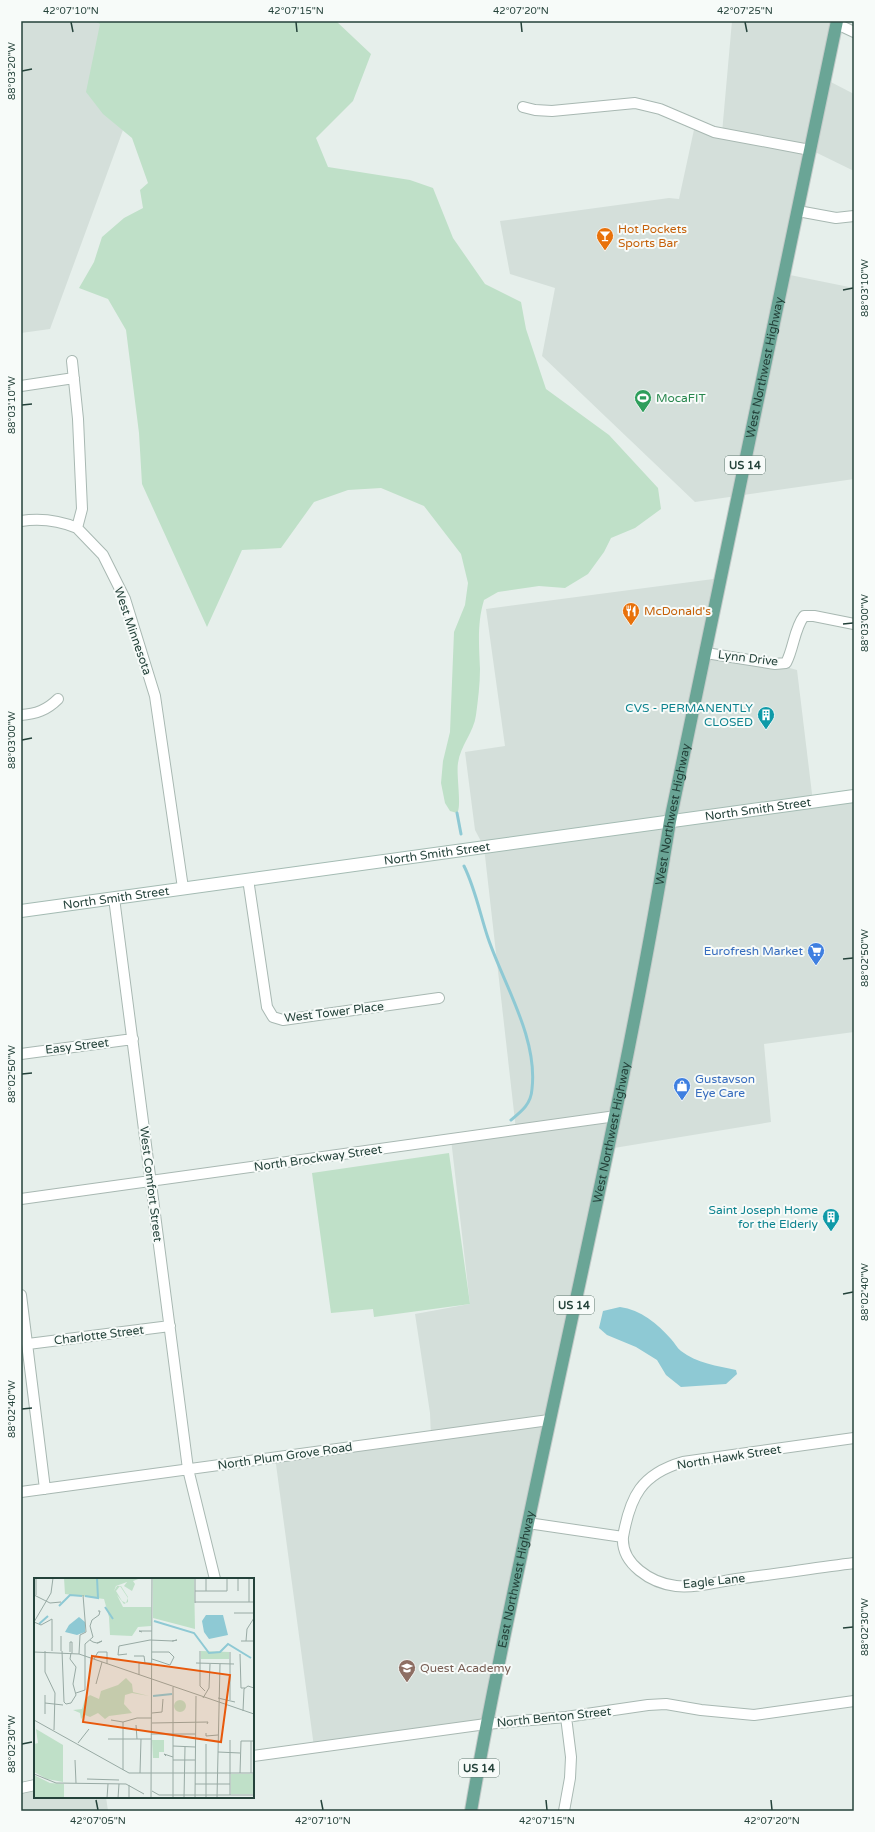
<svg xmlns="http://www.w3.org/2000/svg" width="875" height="1832" font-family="'Varela Round',sans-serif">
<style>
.built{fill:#d4dfda}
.green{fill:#bfe0c8}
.water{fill:#8ec9d4}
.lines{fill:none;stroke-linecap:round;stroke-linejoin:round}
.stream{stroke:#8ec9d4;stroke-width:3}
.street-casing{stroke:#a8b8b2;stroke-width:12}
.secondary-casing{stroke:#a4bbb3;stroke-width:14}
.primary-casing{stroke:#c2cac8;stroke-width:14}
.street{stroke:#fff;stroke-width:10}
.secondary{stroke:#fff;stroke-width:12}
.primary{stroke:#6aa596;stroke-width:12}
.ticks{fill:none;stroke:#24423a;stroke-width:1.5}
.labels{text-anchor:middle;stroke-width:4;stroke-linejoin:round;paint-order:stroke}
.shield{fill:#f7fbf9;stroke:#637a73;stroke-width:1}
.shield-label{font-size:11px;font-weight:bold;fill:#24423a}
.food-label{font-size:12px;fill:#c56008;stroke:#f7fbf9;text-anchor:start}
.street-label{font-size:12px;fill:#24423a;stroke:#f7fbf9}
.leisure-label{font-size:12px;fill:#27864d;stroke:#f7fbf9;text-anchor:start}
.culture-label{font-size:12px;fill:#0d838f;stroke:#f7fbf9;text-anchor:end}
.shop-label{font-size:12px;fill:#366cbe;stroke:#f7fbf9;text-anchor:end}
.education-label{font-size:12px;fill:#785e54;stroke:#f7fbf9;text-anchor:start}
.inset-river{fill:none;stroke:#8ec9d4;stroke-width:2}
.inset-road{fill:none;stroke:#98aaa4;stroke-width:1}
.view{fill:#e8590c;fill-opacity:0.15;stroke:#e8590c;stroke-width:2}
.inset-edge{fill:none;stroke:#24423a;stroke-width:2}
.neatline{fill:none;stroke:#24423a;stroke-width:1.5}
.ticks-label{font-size:10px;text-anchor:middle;fill:#24423a}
</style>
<rect width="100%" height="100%" fill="#e6efeb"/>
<path class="built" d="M21,21H163L50,329L21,333Z
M732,21H837L825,79L854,94V171L811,150L785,274L854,288V479L695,502L542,356L555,288L510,274L500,221L669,198L679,199L695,125L722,133Z
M721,578L706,653L775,664L797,670L813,802L854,796V1032L764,1044L771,1122L608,1149L486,1724L314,1747L275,1457L431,1436L430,1413L415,1314L470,1304L451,1139L516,1130L484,847L475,830L465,752L505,746L486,609Z
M35,1791V1797H106L108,1811H21V1793Z"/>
<path class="green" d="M95,21H336L371,54L353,101L316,138L328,167L410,180L433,188L453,238L485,284L521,302L526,329L546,389L609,435L658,488L661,509L635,528L611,538L604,552L588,574L565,588L539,586L498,592L484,600C477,623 479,645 480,669C480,684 478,700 476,715C474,732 460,746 458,763C456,775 462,807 457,813L450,811L445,803L441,783L443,761L450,732L454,632L465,605L468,583L461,554L424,506L381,488L348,490L314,502L281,548L242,550L207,627L142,484L139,433L126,330L108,299L79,288L94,262L102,237L124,218L143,208L140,190L148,183L132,138L103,114L86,92L100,24Z
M449,1153L470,1304L374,1317L373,1309L331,1313L312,1173Z"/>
<path class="water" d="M620,1307C641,1310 657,1323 671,1339C675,1343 677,1348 681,1351C696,1363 718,1366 736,1370L737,1374L726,1384L681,1387L666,1375L657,1360L636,1347L607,1335L599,1328L603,1311Z"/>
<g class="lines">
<path class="stream" d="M457,813L461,834
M464,866C475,888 480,914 488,938C504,985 538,1038 532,1089C531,1104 522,1111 511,1120"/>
<defs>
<path id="street" d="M837,24L854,32
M523,107L535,110L552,111L635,103L660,109L714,132L810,150
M798,211L836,218L854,216
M72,361L78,419L82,509L77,528L103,555L125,599L155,696L183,888
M21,386L74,378
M21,521C41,518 58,520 77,528
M706,653L775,664L786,663C794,648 794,629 804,616H814L854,624
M21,715C36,714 47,710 58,699
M248,879L267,1007L273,1017L283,1020L439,998
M114,898L188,1469L215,1579
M21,1054L133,1039
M21,1199L616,1116
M21,1295L45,1489
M28,1344L170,1326
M21,1492L549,1420
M528,1523L623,1537C621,1564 651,1583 676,1586C695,1588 717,1582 736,1579C776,1574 815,1568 854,1563
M623,1537C630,1497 641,1474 683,1462L854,1438
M253,1756L486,1724L566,1717L648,1705L666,1704L701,1710L754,1715L854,1701
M21,1788L35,1785
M564,1811L570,1778L571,1757L566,1717"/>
<g id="secondary">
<path id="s1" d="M21,911L854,796"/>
</g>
<g id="primary">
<path id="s2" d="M471,1811C486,1721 505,1632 524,1542C574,1302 631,1063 670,821L837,21"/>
</g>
</defs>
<use href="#street" class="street-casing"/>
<use href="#secondary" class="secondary-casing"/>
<use href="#primary" class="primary-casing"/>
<use href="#street" class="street"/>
<use href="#secondary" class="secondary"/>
<use href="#primary" class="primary"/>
</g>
<path class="ticks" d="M71,22L73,32M296,22L297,32M521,22L522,32M745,22L747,32M22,71L32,69M843,290L853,288M22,405L32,404M843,624L853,623M22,740L32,738M843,959L853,958M22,1074L32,1073M843,1294L853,1292M22,1409L32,1408M843,1628L853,1627M22,1744L32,1742M96,1800L98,1810M321,1800L323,1810M546,1800L547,1810M771,1800L772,1810"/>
<defs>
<symbol id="bar-pin" viewBox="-11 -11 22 30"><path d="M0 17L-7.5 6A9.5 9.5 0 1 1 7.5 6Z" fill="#e8710a" stroke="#f7fbf9"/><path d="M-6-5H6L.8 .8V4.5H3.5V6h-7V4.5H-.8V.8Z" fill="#fff"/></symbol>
<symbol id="stadium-pin" viewBox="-11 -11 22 30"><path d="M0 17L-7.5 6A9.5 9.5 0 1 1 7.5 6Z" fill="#2e9e5b" stroke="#f7fbf9"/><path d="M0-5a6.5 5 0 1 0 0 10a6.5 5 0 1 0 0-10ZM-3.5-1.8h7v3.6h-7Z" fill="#fff"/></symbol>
<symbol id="restaurant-pin" viewBox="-11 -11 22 30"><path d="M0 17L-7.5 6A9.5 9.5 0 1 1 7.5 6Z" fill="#e8710a" stroke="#f7fbf9"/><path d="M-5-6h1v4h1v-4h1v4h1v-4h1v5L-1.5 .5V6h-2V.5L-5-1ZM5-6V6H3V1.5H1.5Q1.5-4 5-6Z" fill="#fff"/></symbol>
<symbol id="building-pin" viewBox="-11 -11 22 30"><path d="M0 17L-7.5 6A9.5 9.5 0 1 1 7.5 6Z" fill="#0f9aa8" stroke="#f7fbf9"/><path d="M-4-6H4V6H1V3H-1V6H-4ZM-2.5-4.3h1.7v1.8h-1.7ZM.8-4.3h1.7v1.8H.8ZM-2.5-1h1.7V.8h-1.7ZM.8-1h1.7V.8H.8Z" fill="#fff"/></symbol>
<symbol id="supermarket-pin" viewBox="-11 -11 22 30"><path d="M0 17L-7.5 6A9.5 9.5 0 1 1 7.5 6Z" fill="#3f7fe0" stroke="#f7fbf9"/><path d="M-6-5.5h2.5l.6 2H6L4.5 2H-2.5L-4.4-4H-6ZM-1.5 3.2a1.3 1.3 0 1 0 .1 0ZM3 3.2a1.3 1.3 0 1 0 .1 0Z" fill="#fff"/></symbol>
<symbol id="shop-pin" viewBox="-11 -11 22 30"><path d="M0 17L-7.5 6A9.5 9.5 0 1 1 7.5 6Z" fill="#3f7fe0" stroke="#f7fbf9"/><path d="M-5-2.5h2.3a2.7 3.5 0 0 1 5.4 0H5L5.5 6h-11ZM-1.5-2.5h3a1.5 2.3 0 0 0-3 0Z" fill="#fff"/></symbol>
<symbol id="school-pin" viewBox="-11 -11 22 30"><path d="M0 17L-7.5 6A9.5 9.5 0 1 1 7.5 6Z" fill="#8d6e63" stroke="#f7fbf9"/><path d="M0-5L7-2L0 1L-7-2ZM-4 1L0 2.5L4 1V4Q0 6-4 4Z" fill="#fff"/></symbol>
</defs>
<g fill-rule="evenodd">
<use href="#bar-pin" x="595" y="226" width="20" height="27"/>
<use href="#stadium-pin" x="633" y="388" width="20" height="27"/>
<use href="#restaurant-pin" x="621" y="601" width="20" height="27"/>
<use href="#building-pin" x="756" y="705" width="20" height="27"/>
<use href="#supermarket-pin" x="806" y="941" width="20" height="27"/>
<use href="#shop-pin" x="672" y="1076" width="20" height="27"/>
<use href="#building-pin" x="821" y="1207" width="20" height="27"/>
<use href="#school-pin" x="397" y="1658" width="20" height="27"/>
</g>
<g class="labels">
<g class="shield">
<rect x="725" y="456" width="40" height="18" rx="3"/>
<rect x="554" y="1296" width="40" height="18" rx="3"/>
<rect x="459" y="1759" width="40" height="18" rx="3"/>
</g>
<g class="shield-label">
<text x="745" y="469">US 14</text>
<text x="574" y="1309">US 14</text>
<text x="479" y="1772">US 14</text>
</g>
<g class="food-label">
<text x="618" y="233">Hot Pockets<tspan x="618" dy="14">Sports Bar</tspan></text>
<text x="644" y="615">McDonald's</text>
</g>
<g class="street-label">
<text dy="4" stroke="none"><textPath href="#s2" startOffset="1473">West Northwest Highway</textPath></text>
<text transform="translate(133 631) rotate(71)" y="4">West Minnesota</text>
<text transform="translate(748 658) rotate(7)" y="4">Lynn Drive</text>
<text dy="4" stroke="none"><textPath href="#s1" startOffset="744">North Smith Street</textPath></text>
<text dy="4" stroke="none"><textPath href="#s2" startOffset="1017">West Northwest Highway</textPath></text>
<text dy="4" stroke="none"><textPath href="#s1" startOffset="420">North Smith Street</textPath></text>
<text dy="4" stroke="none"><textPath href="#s1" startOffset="96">North Smith Street</textPath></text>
<text transform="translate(334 1012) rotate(-7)" y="4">West Tower Place</text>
<text transform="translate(77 1046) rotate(-7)" y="4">Easy Street</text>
<text dy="4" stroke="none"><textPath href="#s2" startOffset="693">West Northwest Highway</textPath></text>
<text transform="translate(318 1158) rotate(-8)" y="4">North Brockway Street</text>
<text transform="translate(151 1184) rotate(83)" y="4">West Comfort Street</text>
<text transform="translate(99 1335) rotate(-7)" y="4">Charlotte Street</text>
<text transform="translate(285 1456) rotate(-8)" y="4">North Plum Grove Road</text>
<text transform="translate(729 1457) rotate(-9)" y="4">North Hawk Street</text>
<text dy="4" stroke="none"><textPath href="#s2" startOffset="236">East Northwest Highway</textPath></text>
<text transform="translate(714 1581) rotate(-6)" y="4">Eagle Lane</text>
<text transform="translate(554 1717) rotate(-6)" y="4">North Benton Street</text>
</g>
<g class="leisure-label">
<text x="656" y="402">MocaFIT</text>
</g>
<g class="culture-label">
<text x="753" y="712">CVS - PERMANENTLY<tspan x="753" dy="14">CLOSED</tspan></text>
<text x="818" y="1214">Saint Joseph Home<tspan x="818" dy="14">for the Elderly</tspan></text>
</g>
<g class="shop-label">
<text x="803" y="955">Eurofresh Market</text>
<text x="695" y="1083" text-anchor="start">Gustavson<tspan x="695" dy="14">Eye Care</tspan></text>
</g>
<g class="education-label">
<text x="420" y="1672">Quest Academy</text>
</g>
</g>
<g transform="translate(34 1578)">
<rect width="220" height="220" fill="#e6efeb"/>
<path d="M30,0H107L99,3L101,6L98,13L90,8L93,4L82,8L80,13L83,8H87L94,19V24L90,26L83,17L89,29H117V48L104,49L98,58L76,57L75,39L70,21L31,16ZM86,8L94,20L92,25L88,23L82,13ZM119,0H160L161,51L119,40ZM167,73L195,74V81H167ZM92,100L98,106L99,114L115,118L98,115L91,117L90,126L98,135L75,138L71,141L64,135L56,139L51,137L47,141L46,135L39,132L48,131L51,121L56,117L65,121L67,113L84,107ZM140 128a6 6 0 1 1 12 0a6 6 0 1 1-12 0ZM2,151L29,167V204L13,201L0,194V166L4,165ZM118,162H130V174H125V180H119ZM197,196H220V216H197ZM0,197L16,205L30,206V220H0Z" fill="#bfe0c8" fill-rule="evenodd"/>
<path d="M172,37H189L194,57L175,61L170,54L168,43ZM45,39L51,44V54L43,57L31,54L35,47Z" fill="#8ec9d4"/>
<path class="inset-river" d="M51,18L64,20L63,0M25,28L36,17L48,18M71,29L79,41M120,43L160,55L175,75L186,74L194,66L217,80M5,46L14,38M119,118L138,116"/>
<path class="inset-road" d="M161,0V25M215,0V24M161,13H193V0M172,13V0M204,13V0M0,17L16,25L27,24M2,17V0M161,24H220M200,35H220M0,44L7,47L18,41V73M0,44L17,15L19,0M108,54L105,53H118M27,58V73M56,62L59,64L63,65H64L68,63L63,65M207,63H220M212,63L213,51L220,40M11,73V94L21,115L20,152M28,73L30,124L32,126L37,125L42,117L39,106L42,89L36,81L37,75M166,73V108L171,113M0,74L45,76L220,136M36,74V64H38V75M45,76L46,57L52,54L49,17M93,76L84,77L85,68L116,62L139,63L143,62L138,63M206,76L207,110H211M100,78H110L111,85M60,81L64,74H73V86M118,81L136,87L140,79L135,74H118M162,85L200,86M105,97V85H117M62,106L68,84M42,115L51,112V66L59,59L56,48L58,42L65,37L66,33H64M169,120L175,110L176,86M184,120L201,124M196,122V74M11,125L29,127M209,133L210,111L214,108L220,110M118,135L128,134L129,121M11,136V117M0,142L95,195H220M77,142L89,144L103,140H118M118,145L174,144L173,146M102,147L103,161M172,155V158L184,157M117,156H161M74,161H117M217,163V195M44,165L55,151M172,166V220M139,168L161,169M184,174L206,175M132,178L130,176L139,179M41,182L42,205M139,182H161M89,192V144M106,195L107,161M206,195L207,163H220M0,196L22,205L92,206L110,216M53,201L85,202M161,206H196M118,213L125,217H220M196,217V162M73,220L74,206M84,220L85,206M95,220V207M117,220L118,0M139,220V109M150,220L151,169M161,220L162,118M183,220L186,86"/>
<path class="view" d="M58,78L196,97L187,164L49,144Z"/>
<rect width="220" height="220" class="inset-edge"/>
</g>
<rect width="875" height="1832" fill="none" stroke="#f7fbf9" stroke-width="44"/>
<rect x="22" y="22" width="831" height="1788" class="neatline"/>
<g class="ticks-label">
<text x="71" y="14">42°07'10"N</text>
<text x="296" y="14">42°07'15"N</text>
<text x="521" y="14">42°07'20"N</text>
<text x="745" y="14">42°07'25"N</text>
<text transform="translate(11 71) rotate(-90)" y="4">88°03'20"W</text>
<text transform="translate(864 288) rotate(-90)" y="4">88°03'10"W</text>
<text transform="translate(11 405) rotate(-90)" y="4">88°03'10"W</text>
<text transform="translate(864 623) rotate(-90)" y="4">88°03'00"W</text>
<text transform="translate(11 740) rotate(-90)" y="4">88°03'00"W</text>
<text transform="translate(864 958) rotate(-90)" y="4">88°02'50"W</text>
<text transform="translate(11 1074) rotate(-90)" y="4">88°02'50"W</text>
<text transform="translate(864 1292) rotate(-90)" y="4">88°02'40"W</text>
<text transform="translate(11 1409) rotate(-90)" y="4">88°02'40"W</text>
<text transform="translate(864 1627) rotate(-90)" y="4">88°02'30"W</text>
<text transform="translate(11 1744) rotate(-90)" y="4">88°02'30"W</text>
<text x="98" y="1824">42°07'05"N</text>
<text x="323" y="1824">42°07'10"N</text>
<text x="547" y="1824">42°07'15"N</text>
<text x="772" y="1824">42°07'20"N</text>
</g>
</svg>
